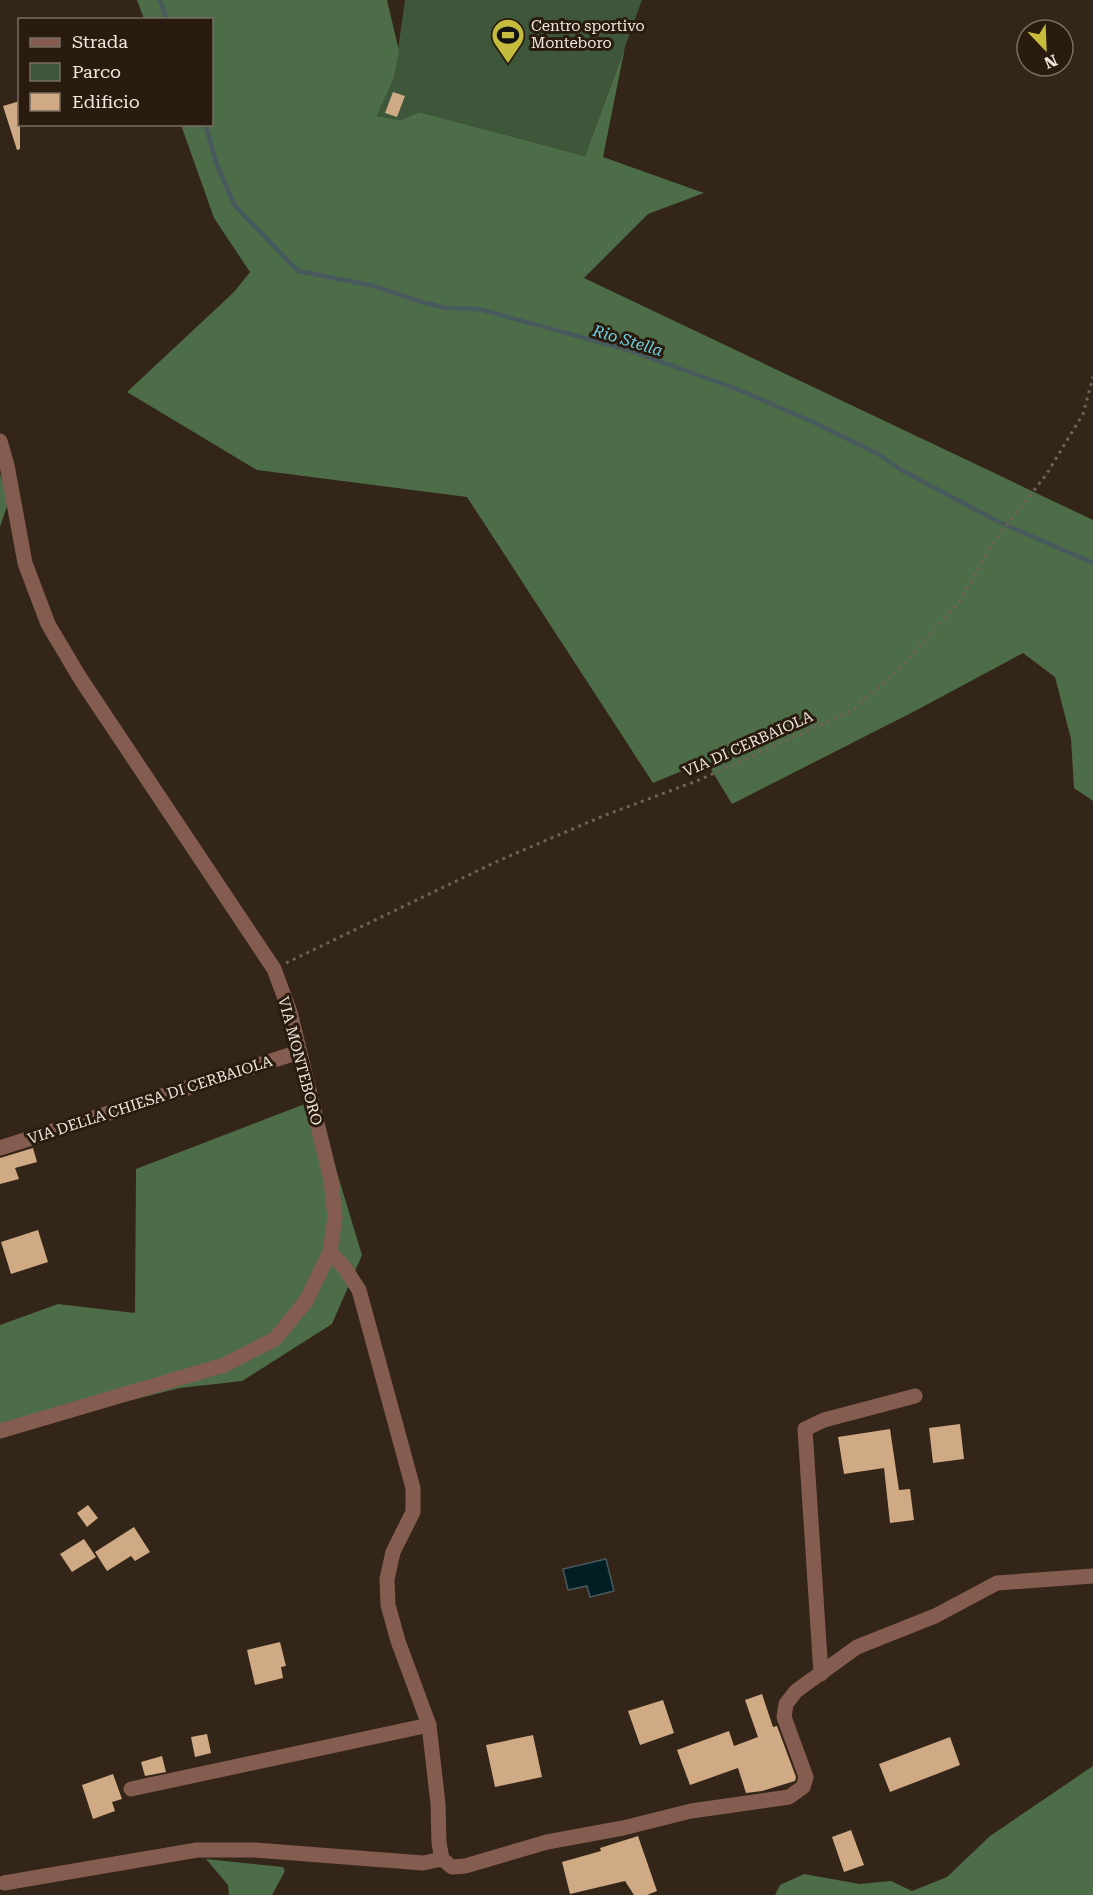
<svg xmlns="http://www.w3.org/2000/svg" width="1093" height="1895" font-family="'Roboto Serif',serif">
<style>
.green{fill:#3e573a}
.forest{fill:#4d6c48}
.water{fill:#001e24;stroke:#485a5c;stroke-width:1.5}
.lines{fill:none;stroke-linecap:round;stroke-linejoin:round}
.stream{stroke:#485a5c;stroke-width:4.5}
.building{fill:#cfaa85}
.path{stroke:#6f6256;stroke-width:3;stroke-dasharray:3 4.5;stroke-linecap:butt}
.minor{stroke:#855d50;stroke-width:15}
.labels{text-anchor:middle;stroke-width:6;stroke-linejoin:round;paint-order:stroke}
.poi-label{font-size:15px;fill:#f0e7dd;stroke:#291c0e;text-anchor:start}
.street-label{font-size:15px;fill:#f0e7dd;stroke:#291c0e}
.water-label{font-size:16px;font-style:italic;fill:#6fd0e5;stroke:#291c0e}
</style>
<rect width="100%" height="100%" fill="#332517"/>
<path class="green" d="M405,0H642L585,156L419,112L401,120L377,116L394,78Z"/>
<path class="forest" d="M137,0H387L399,51L394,78L377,116L401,120L419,112L585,156L625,47L603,157L704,193L648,214L584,278L1093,520V801L1074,788L1071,739L1055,677L1023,653L915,711L732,804L706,761L653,783L467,497L257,470L127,392L234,292L250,272L214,218L181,125L212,124V20L144,19Z
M0,474L9,500L0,527Z
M315,1100L362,1255L332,1324L242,1381L180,1388L0,1433V1325L58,1304L135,1313L136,1169Z
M1093,1766V1895H775L780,1885L804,1874L860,1884L891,1881L912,1891L947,1877L990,1836Z
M206,1859L283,1867L285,1871L272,1895H229L228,1885Z"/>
<path class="water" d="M606,1559L614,1591L590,1597L587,1586L568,1590L563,1569Z"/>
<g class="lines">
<path class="stream" d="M160,0L167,20
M205,124L217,165L235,206L298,271L370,285L419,301L446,308L479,309L628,350L737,389L815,423L878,454L901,470L999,522L1093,563"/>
</g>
<path class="building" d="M393,92L405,96L397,117L385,113Z
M20,101V149L17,150L3,106Z
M33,1148L37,1162L15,1168L19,1179L0,1184V1158Z
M38,1230L48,1262L11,1274L1,1242Z
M960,1424L964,1459L933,1463L929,1428Z
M890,1429L899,1490L910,1489L914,1520L890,1523L884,1468L844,1474L838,1437Z
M88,1505L98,1518L87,1527L77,1513Z
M134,1527L150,1552L135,1561L131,1556L107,1571L95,1552Z
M84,1539L96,1557L72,1572L60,1554Z
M280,1642L286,1666L281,1667L283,1678L255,1685L247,1650Z
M762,1694L773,1727L777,1726L796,1777L795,1781L762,1791L746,1793L738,1768L690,1785L677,1750L729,1731L734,1746L758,1737L745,1700Z
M663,1700L674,1733L640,1745L628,1711Z
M207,1734L211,1753L195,1757L191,1737Z
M533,1735L542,1777L495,1787L486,1745Z
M950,1737L960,1765L890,1792L879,1764Z
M162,1756L166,1772L145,1776L141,1762Z
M113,1774L122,1799L112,1802L115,1811L93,1819L82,1785Z
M851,1830L864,1865L844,1872L832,1837Z
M638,1836L657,1891L647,1895H634L625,1881L570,1894L562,1862L601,1851L600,1848Z"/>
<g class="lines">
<path class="path" d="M286,963L500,860L603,816L699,780L853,710L899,668L958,604L992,544L1046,475L1083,414L1093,377"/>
<path class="minor" d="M0,441L7,465L25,563L48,624L80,678L274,969L290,1012L331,1180L335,1217L330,1252L306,1301L275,1339L224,1365L0,1431
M0,1148L299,1052
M330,1252L344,1267L359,1290L413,1488V1512L393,1552L387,1579L388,1605L398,1641L429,1725L438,1804L439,1843L442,1859L452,1867L465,1866L547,1842L623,1828L691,1811L789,1797L803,1787L806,1777L784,1717L786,1704L796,1691L857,1647L935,1616L997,1583L1093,1576
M821,1674L805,1429L824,1420L915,1396
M131,1789L429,1725
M4,1883L197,1850H255L423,1863L442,1859"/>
</g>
<defs>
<symbol id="stadium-pin" viewBox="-11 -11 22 30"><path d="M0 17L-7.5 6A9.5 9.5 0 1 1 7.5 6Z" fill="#c5bc3d" stroke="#291c0e"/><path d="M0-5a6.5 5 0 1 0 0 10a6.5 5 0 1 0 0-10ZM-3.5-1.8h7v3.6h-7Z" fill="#111"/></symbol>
</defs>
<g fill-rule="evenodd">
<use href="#stadium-pin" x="489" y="16" width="38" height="52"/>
</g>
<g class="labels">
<g class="poi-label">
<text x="531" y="31">Centro sportivo<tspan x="531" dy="17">Monteboro</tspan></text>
</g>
<g class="street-label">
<text transform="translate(748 744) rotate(-24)" y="5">VIA DI CERBAIOLA</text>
<text transform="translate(300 1061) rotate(75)" y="5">VIA MONTEBORO</text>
<text transform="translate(150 1100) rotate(-18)" y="5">VIA DELLA CHIESA DI CERBAIOLA</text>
</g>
<g class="water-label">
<text transform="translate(628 340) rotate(17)" y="6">Rio Stella</text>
</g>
</g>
<rect x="18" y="18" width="195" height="108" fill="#291c0e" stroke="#796d61" stroke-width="1.5"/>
<rect x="30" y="38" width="30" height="9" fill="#855d50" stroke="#796d61" stroke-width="1.5"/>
<text x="72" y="48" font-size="18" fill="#f0e7dd">Strada</text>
<rect x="30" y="63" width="30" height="18" fill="#3e573a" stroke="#796d61" stroke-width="1.5"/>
<text x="72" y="78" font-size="18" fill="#f0e7dd">Parco</text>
<rect x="30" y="93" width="30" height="18" fill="#cfaa85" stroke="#796d61" stroke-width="1.5"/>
<text x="72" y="108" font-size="18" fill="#f0e7dd">Edificio</text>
<g transform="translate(1045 48) rotate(157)"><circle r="28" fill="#291c0e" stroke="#796d61" stroke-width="1.5"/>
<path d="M0-4.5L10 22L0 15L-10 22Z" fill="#c5bc3d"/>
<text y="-9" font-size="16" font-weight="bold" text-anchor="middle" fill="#f0e7dd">N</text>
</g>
</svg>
